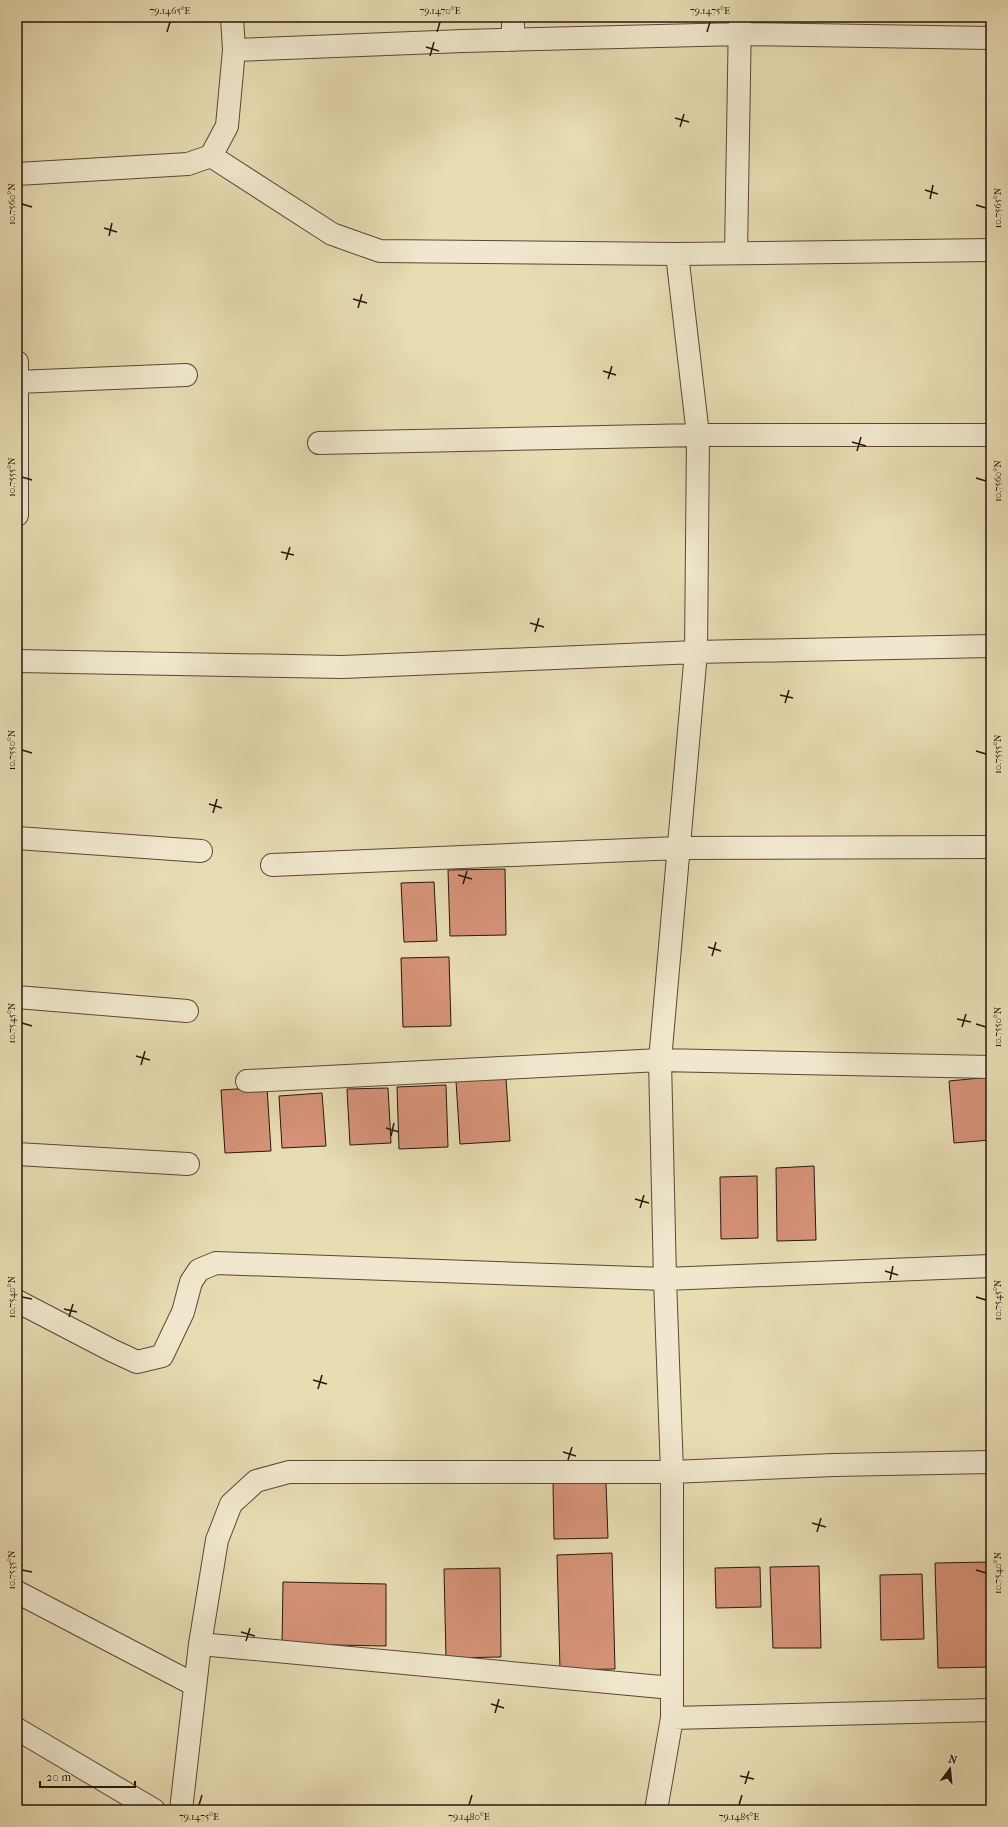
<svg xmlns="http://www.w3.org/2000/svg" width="1008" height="1827" font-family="'IM FELL French Canon',serif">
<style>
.building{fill:#d69379;stroke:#28160c}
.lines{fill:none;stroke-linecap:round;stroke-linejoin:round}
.minor-casing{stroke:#584836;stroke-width:24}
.minor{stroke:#f0e8ce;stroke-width:22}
.ticks{fill:none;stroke:#28160c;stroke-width:1.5}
.neatline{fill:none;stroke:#28160c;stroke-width:1.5}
.ticks-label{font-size:10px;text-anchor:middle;fill:#28160c}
</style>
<rect width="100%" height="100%" fill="#e8dcb3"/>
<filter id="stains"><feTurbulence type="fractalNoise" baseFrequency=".005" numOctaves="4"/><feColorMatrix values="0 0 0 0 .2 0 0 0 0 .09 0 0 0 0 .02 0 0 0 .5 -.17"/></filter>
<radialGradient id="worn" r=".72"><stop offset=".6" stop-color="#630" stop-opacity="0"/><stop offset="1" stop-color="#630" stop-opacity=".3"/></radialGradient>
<path class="building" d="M505,869L506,935L450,936L448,870Z
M434,882L437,941L404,942L401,883Z
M449,957L451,1026L403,1027L401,958Z
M991,1077V1140L954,1143L949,1081Z
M506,1078L510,1141L460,1144L456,1081Z
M446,1085L448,1147L399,1149L397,1087Z
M267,1087L271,1151L225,1153L221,1090Z
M388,1088L391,1143L350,1145L347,1089Z
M322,1093L326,1146L282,1148L279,1096Z
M814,1166L816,1240L777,1241L776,1168Z
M757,1176L758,1238L721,1239L720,1177Z
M606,1482L608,1538L554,1539L553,1483Z
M612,1553L615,1669L560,1670L557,1555Z
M991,1562V1667L938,1668L935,1563Z
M819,1566L821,1648H773L770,1567Z
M760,1567L761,1607L716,1608L715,1568Z
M500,1568L501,1657L446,1658L444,1569Z
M922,1574L924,1639L881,1640L880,1575Z
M283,1582L386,1584V1646L282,1644Z"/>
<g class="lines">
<defs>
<path id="minor" d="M513,40V17
M234,50L463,41L740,34L991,38
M211,156L332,234L380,251L677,254L991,250
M17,174L188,164L211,156L227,126L234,50L232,17
M736,253L740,17
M17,362V515
M17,382L186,375
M319,443L698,435H991
M17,661L342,667L696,652L991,646
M17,838L201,851
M272,865L678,848L991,847
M17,997L187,1011
M247,1081L660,1060L991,1067
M17,1154L188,1164
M17,1301L111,1350L137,1362L162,1356L183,1312L191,1282L199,1270L216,1263L665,1279L991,1266
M17,1592L195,1685
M200,1644L672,1688
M672,1718L991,1710
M17,1729L154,1810
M181,1810L200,1644L217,1540L231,1504L256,1481L289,1472H672L834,1465L991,1462
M656,1810L672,1718V1472L665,1279L660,1060L696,652L698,435L677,254"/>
</defs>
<use href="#minor" class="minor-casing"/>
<use href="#minor" class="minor"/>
</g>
<path class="ticks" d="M167,32L170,22M437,32L440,22M707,32L710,22M426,47L439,51M430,56L434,42M675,118L689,122M680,127L684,114M925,190L938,194M930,199L933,185M22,204L32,207M976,205L986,208M104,228L117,232M109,236L112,223M353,299L367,303M358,308L362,294M603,371L616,375M608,379L612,366M852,442L866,446M857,451L861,437M22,477L32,480M976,478L986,481M281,552L294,555M286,560L290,547M530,623L544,627M535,632L539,618M780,695L793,698M785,703L789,690M22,750L32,753M976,751L986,754M209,804L222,808M213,813L217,799M458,875L472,879M463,884L467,871M708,947L721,951M712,956L716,942M957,1019L971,1022M22,1023L32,1026M976,1024L986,1027M962,1027L966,1014M136,1056L150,1060M141,1065L145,1051M386,1128L399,1132M391,1136L394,1123M635,1199L649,1203M640,1208L644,1195M885,1271L898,1275M890,1280L893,1266M22,1297L32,1299M976,1297L986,1300M64,1309L77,1312M69,1317L73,1304M313,1380L327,1384M318,1389L322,1375M563,1452L576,1456M568,1460L572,1447M812,1523L826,1527M817,1532L821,1518M22,1570L32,1572M976,1570L986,1573M241,1632L255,1636M246,1641L250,1628M491,1704L504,1708M495,1713L499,1699M740,1776L754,1779M745,1784L749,1771M199,1805L202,1795M469,1805L472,1795M739,1805L742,1795"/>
<rect width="1008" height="1827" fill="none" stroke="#e8dcb3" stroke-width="44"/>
<g transform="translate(950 1769) rotate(16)" stroke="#f0e8ce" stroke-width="3" paint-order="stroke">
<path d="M0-3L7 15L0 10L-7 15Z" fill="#28160c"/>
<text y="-6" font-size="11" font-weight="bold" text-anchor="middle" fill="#28160c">N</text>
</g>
<path d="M40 1781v6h95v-6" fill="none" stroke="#28160c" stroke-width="2"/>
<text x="46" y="1781" font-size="12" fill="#28160c" stroke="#f0e8ce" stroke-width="3" paint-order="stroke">20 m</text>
<rect x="22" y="22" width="964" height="1783" class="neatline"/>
<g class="ticks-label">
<text x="170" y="14">79.1465°E</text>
<text x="440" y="14">79.1470°E</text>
<text x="710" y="14">79.1475°E</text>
<text transform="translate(11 204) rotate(-90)" y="4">10.7560°N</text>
<text transform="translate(997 208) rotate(-90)" y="4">10.7565°N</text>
<text transform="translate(11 477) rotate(-90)" y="4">10.7555°N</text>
<text transform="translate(997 481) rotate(-90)" y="4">10.7560°N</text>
<text transform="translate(11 750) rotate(-90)" y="4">10.7550°N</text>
<text transform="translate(997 754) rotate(-90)" y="4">10.7555°N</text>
<text transform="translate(11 1023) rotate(-90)" y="4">10.7545°N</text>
<text transform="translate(997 1027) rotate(-90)" y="4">10.7550°N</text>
<text transform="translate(11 1297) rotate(-90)" y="4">10.7540°N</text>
<text transform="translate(997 1300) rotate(-90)" y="4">10.7545°N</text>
<text transform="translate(11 1570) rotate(-90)" y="4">10.7535°N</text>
<text transform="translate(997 1573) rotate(-90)" y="4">10.7540°N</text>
<text x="199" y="1820">79.1475°E</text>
<text x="469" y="1820">79.1480°E</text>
<text x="739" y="1820">79.1485°E</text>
</g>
<rect width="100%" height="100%" filter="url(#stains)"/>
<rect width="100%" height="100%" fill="url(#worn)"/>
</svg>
